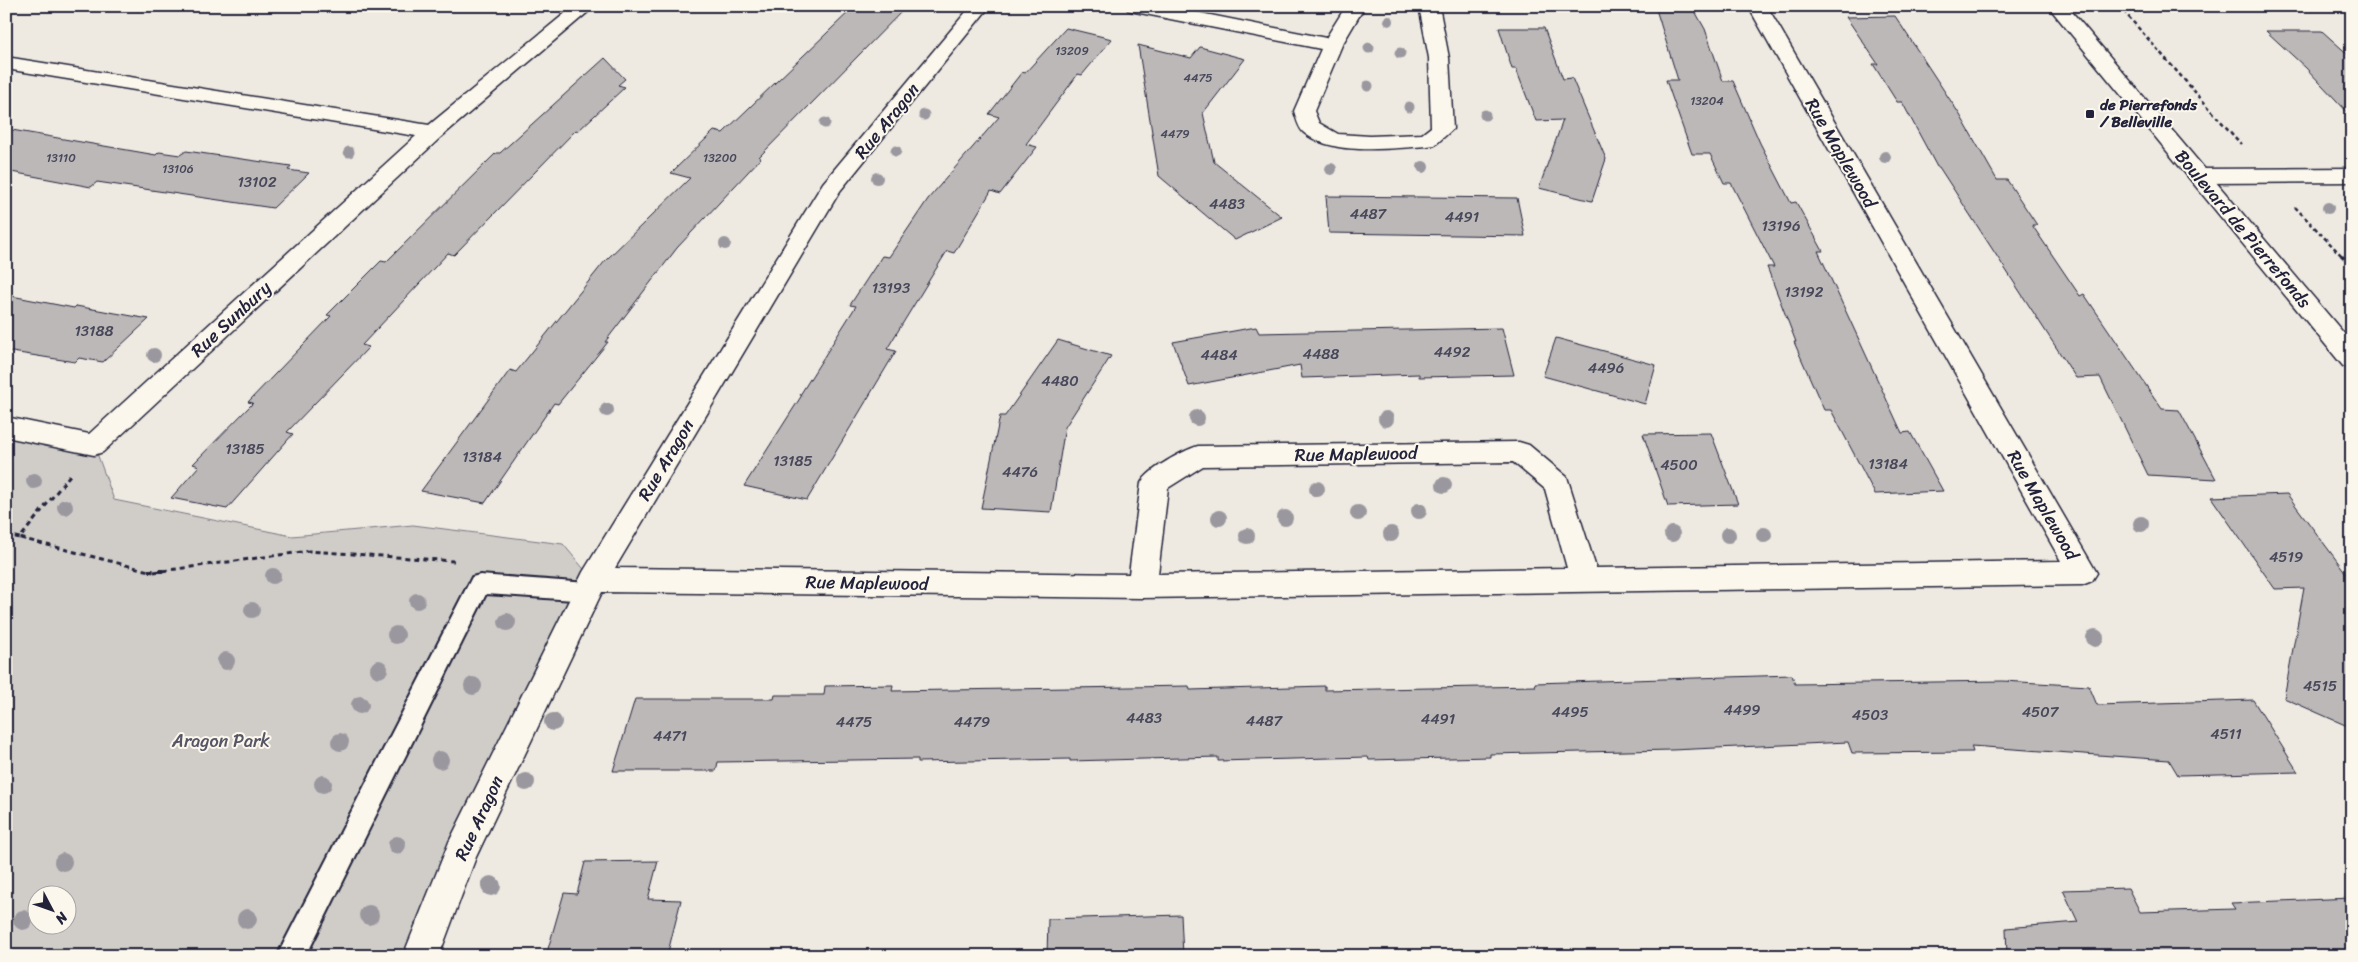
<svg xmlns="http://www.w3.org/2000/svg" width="2358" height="962" font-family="Sriracha,sans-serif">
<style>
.green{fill:#d0cdc9;stroke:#797882;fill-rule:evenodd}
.building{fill:#bcb8b8;stroke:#22223b}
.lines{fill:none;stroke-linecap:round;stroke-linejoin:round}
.service-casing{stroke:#22223b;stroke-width:4}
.minor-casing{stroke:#22223b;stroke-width:3}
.secondary-casing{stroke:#22223b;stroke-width:3}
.path-far2{stroke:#22223b;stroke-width:2.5;stroke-dasharray:4 3;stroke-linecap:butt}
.path-far1{stroke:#22223b;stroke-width:3;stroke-dasharray:5 4;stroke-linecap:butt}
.path{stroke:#22223b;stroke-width:4;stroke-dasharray:5.5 4.5;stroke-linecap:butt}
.service{fill:#fbf7ec;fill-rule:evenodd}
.minor{fill:#fbf7ec;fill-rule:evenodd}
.secondary{fill:#fbf7ec;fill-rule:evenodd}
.tree{fill:#9a989e}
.poi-dot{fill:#22223b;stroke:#fbf7ec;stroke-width:2}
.labels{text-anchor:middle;stroke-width:4;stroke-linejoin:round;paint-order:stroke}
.far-number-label{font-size:12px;fill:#48485a}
.far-poi-label{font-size:15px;font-weight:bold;fill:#22223b;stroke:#fbf7ec;text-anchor:start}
.number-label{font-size:15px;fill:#48485a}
.street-label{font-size:18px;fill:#22223b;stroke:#fbf7ec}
.park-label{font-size:18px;fill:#565566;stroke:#fbf7ec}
</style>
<rect width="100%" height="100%" fill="#eeeae2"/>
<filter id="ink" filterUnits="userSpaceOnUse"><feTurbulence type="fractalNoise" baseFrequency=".02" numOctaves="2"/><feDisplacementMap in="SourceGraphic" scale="10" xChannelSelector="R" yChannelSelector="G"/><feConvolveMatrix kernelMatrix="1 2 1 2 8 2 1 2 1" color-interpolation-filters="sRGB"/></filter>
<g filter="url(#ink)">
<path class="green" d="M6,427L94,445L114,500L292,536L413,525L563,544L593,580L421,956H6ZM38,894H68V924H38Z"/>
<path class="building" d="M855,6H907L759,157L761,158L677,248L605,342H608L558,404L554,403L485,503L421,491L510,370L516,372L605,261L690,178L671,173L714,131L723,133Z
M1655,6H1692L1705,29L1723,81H1733L1760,143L1791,203L1796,202L1823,251H1818L1902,433L1910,432L1943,491L1875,494L1831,410H1824L1794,342H1796L1767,267H1774L1731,183H1724L1710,154H1692L1666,80H1678Z
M1895,16L1960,115L1997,180H2007L2037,225H2032L2080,296L2084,294L2162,409L2179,410L2216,479L2148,475L2100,377L2076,378L1939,167H1937L1902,102H1897L1873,64H1878L1846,17Z
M1066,28L1112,39L1082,75L1078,74L1026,144L1037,147L1000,194L991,191L954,253L947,251L887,349L896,351L807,500L744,486L802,395H800L856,306L850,305L882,256L889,257L928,199L999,117L989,114L1022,72L1025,73Z
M1499,28H1544L1563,79L1572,78L1606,159L1592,201L1539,188L1563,120L1536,121L1516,69H1512Z
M2266,31H2322L2352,58V117L2306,68Z
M1138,45L1191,58L1200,47L1245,59L1203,113L1214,162L1282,217L1235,240L1159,176Z
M605,58L625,79L618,85L625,87L578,131L576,130L454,255L448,253L362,345L369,347L287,432L293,434L227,509L171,498L199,466L193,464L253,403L248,402L331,316L327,315L381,261L386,262L496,153H500Z
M6,129L156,155L159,152L180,155L186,151L291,166L288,170L309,173L273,208L97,182L91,187L6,171Z
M1326,196L1517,198L1525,236L1329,233Z
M6,295L74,308L76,306L149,319L103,362L79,358L75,362L6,351Z
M1256,327L1259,333L1502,328L1514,375L1419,377V374L1302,378L1300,365L1189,386L1173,342Z
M1556,338L1656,365L1645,404L1543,376Z
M1058,340L1111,356L1065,427L1051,512L981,508L1000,416H1005Z
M1711,433L1738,504L1668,506L1643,434Z
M2287,494L2352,581V728L2284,698L2304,588L2275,589L2211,497Z
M1792,675L1795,684L2003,681L2089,686L2097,705L2253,700L2298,772L2178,775L2169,760L1971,746L1973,752L1852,753L1848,742L1672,750L1490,754V757L1369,760L1368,757L1218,761V757L1070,761V759L918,762V759L718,762L716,771H613L635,699H774L775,695H824L825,686L893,685L892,691L1189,686L1190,690L1325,686V690L1536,686L1535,683Z
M658,861L648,899L681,900L667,956H546L564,893L577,894L585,862Z
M2128,888L2140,912L2235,909L2231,903L2352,898V956H2007L2006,928L2078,922L2063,890Z
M1181,915L1183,956H1047L1048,919Z"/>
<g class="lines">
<defs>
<path id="service" d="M480,575L588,583L596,585L599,592L596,599L588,601L486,594L306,956H277L472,577Z"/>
<path id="minor" d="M574,6H595L441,137L103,452L94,455L6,437V417L89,434L416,136L6,69V57L429,125Z
M971,6H990L840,191L615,568L1129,574L1141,483C1149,469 1182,451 1198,446L1519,442L1529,445L1567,477L1596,568L2061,561L1748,6H1767L2097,573L2092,581L2082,585L1142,598L602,592L476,857L439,956H403L449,842L583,572L823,183ZM1513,462L1545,489L1567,568L1158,574L1168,488L1203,466Z
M1126,6H1165L1326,38L1346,6H1365L1342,45L1314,111L1319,123L1338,134L1370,136L1422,134L1431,127L1429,58L1419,6H1439L1449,58L1453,129L1435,145L1427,146C1390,148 1333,157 1303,132C1298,127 1296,117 1294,111L1321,49L1135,12L1128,10Z
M2352,168V182L2200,183L2192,181L2189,176L2192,171L2200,169Z"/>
<path id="secondary" d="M2048,6H2067L2352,343V369L2343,366Z"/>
</defs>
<use href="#service" class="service-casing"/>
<use href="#minor" class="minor-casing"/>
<use href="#secondary" class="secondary-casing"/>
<path class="path-far2" d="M2119,6L2241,144
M2295,207L2342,256"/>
<path class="path-far1" d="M2341,255L2352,266
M70,475L20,538L153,572
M6,535L20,538
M154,572L309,551L454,561"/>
<path class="path" d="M148,571H163"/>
<use href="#service" class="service"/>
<use href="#minor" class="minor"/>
<use href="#secondary" class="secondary"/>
</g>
<g class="tree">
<circle cx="1389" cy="21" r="5"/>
<circle cx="1369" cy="48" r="5.5"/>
<circle cx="1400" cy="53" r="5.5"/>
<circle cx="1368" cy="86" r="5.5"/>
<circle cx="1409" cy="107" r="5.5"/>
<circle cx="924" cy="115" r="5.5"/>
<circle cx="1485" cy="115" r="5.5"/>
<circle cx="825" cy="123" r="5.5"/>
<circle cx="896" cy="151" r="5.5"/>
<circle cx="349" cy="152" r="5.5"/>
<circle cx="1885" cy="157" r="6"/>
<circle cx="1423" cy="167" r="6"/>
<circle cx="1331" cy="169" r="6"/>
<circle cx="877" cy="178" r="6"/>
<circle cx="2328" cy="208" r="6"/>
<circle cx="725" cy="244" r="6"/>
<circle cx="154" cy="355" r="7"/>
<circle cx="607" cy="410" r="7"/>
<circle cx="1197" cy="418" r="8"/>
<circle cx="1386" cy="419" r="8"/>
<circle cx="34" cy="481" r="8"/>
<circle cx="1444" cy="485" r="8"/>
<circle cx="1317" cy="489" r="8"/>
<circle cx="65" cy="507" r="8"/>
<circle cx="1419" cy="511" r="8"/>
<circle cx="1358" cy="513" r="8"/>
<circle cx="1219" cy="518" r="8"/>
<circle cx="1285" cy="518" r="8"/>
<circle cx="2141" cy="524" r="8"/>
<circle cx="1391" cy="534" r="8"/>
<circle cx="1672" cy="534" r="8"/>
<circle cx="1728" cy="535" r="8"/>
<circle cx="1764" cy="535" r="8"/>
<circle cx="1247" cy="536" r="8"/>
<circle cx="273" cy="576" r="8"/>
<circle cx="417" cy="601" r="8"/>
<circle cx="252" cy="610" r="8"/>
<circle cx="507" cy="622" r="9"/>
<circle cx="396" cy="635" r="9"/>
<circle cx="2095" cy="638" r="9"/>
<circle cx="226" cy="661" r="9"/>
<circle cx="379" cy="669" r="9"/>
<circle cx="473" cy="686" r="9"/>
<circle cx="360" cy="705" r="9"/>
<circle cx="553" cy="722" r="9"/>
<circle cx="340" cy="742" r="9"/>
<circle cx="440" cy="760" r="9"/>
<circle cx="526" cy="782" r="9"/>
<circle cx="323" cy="784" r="9"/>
<circle cx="397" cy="845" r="9"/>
<circle cx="63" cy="862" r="9"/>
<circle cx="491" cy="886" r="10"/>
<circle cx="369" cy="915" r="10"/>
<circle cx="247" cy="919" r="10"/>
<circle cx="23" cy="920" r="10"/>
</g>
</g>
<rect class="poi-dot" x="2085" y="109" width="10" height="10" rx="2.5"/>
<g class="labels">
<g class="far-number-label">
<text x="1072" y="55">13209</text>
<text x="1198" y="82">4475</text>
<text x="1707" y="105">13204</text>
<text x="1175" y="138">4479</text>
<text x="61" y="162">13110</text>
<text x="720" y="162">13200</text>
<text x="178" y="173">13106</text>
</g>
<g class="far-poi-label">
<text x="2100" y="110">de Pierrefonds<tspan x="2100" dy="17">/ Belleville</tspan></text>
</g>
<g class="number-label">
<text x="257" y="187">13102</text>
<text x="1227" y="209">4483</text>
<text x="1368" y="219">4487</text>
<text x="1462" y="222">4491</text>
<text x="1781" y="231">13196</text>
<text x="891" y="293">13193</text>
<text x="1804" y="297">13192</text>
<text x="94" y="336">13188</text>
<text x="1452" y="357">4492</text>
<text x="1321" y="359">4488</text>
<text x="1219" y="360">4484</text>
<text x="1606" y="373">4496</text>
<text x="1060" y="386">4480</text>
<text x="245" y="454">13185</text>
<text x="482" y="462">13184</text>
<text x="793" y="466">13185</text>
<text x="1888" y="469">13184</text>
<text x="1679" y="470">4500</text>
<text x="1020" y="477">4476</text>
<text x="2286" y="562">4519</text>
<text x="2320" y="691">4515</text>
<text x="1742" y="715">4499</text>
<text x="1570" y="717">4495</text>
<text x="2040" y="717">4507</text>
<text x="1870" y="720">4503</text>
<text x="1144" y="723">4483</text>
<text x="1438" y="724">4491</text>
<text x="1264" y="726">4487</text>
<text x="854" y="727">4475</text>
<text x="972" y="727">4479</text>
<text x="2226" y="739">4511</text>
<text x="670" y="741">4471</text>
</g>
<g class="street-label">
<text transform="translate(887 121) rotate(-51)" y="6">Rue Aragon</text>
<text transform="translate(1841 153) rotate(60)" y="6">Rue Maplewood</text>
<text transform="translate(2243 229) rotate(50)" y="6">Boulevard de Pierrefonds</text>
<text transform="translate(231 319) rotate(-43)" y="6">Rue Sunbury</text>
<text transform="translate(1356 454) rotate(-1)" y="6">Rue Maplewood</text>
<text transform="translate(666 460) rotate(-59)" y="6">Rue Aragon</text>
<text transform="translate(2043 505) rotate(60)" y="6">Rue Maplewood</text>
<text transform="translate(867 583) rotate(1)" y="6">Rue Maplewood</text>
<text transform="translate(479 818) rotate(-65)" y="6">Rue Aragon</text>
</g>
<g class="park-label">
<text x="221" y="747">Aragon Park</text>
</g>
</g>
<rect width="2358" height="962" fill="none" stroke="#fbf7ec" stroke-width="25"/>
<rect x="12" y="12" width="2333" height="937" fill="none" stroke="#22223b" stroke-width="2" filter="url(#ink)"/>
<g transform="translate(52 910) rotate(131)"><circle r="24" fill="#fbf7ec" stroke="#a4a2a5"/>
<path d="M0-4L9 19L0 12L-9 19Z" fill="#22223b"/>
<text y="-8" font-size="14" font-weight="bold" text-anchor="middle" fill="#22223b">N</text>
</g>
</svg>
